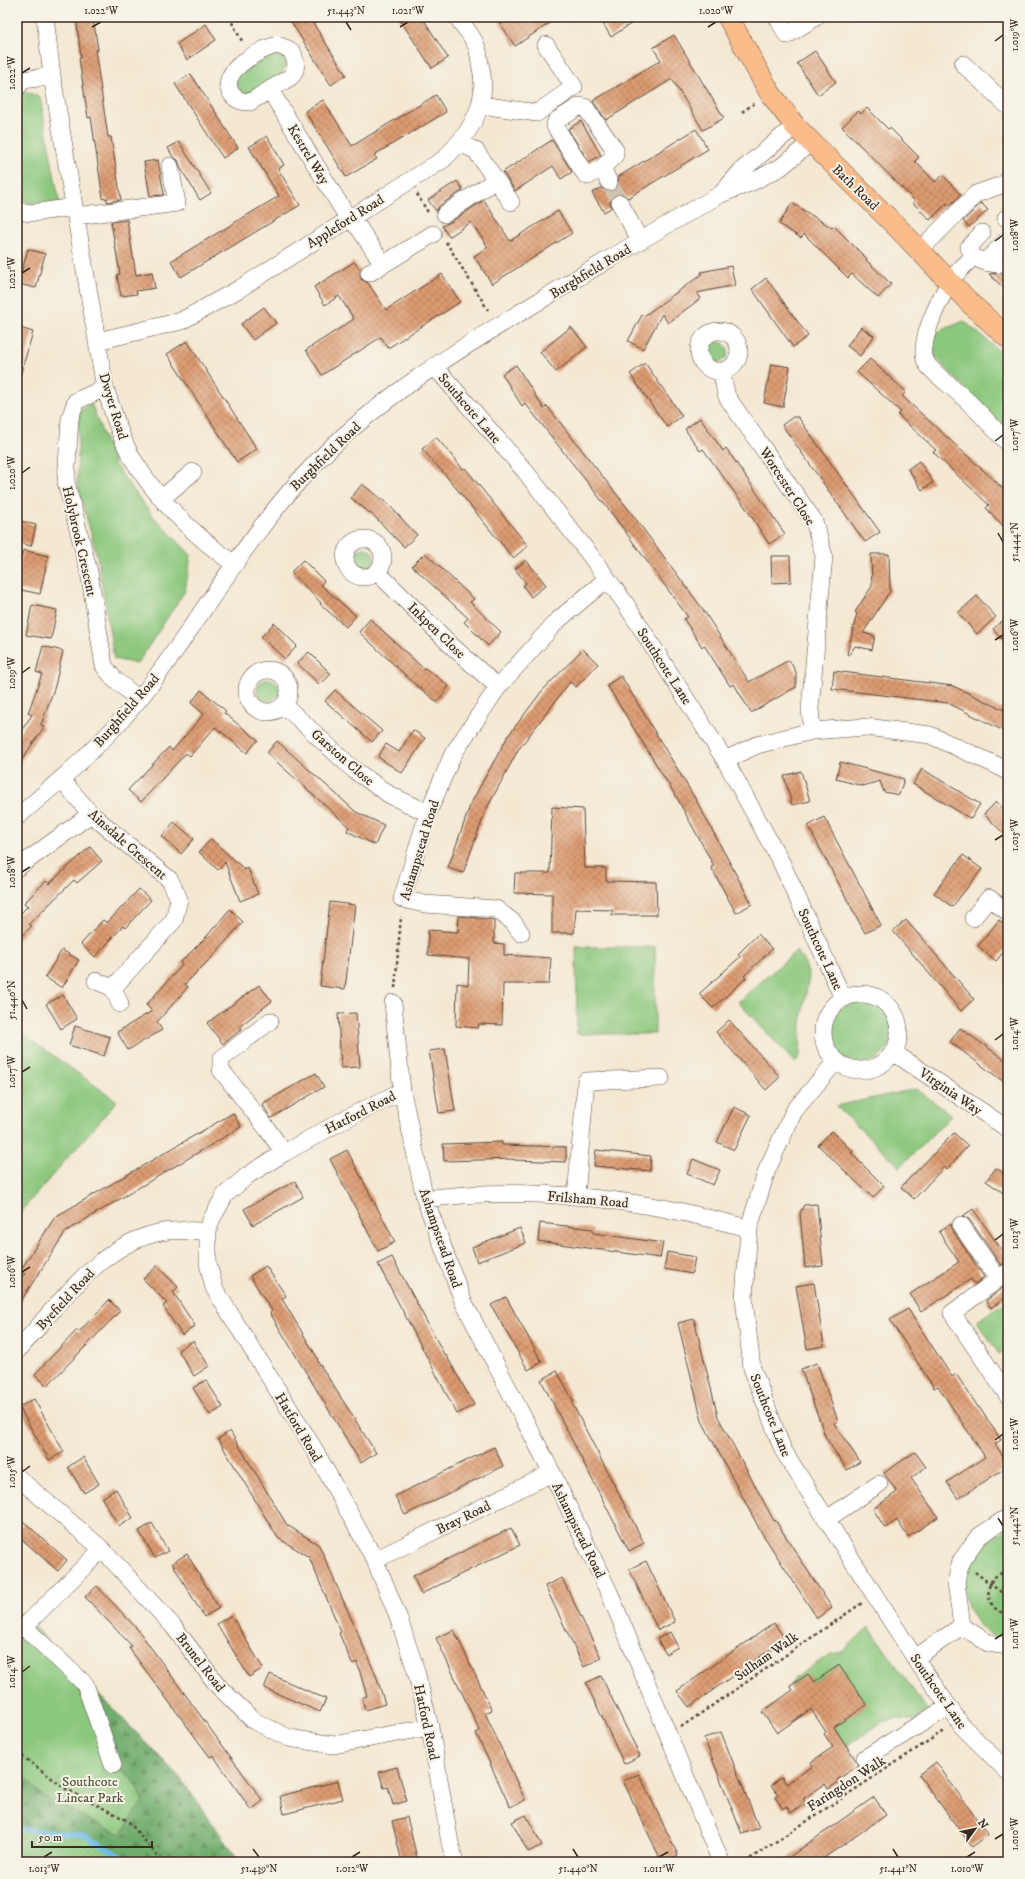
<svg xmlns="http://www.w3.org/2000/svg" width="1025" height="1879" font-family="'IM FELL DW Pica',serif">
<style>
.green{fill:#8bc77d;stroke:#63784e}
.forest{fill:url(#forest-firs);stroke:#566b45}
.garden{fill:url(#garden-dots);stroke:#63784e}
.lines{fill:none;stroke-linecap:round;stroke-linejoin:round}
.stream{stroke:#70bcea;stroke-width:5}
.building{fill:url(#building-cross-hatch)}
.minor-tunnel{stroke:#cfc2af;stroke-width:17;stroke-dasharray:17 8;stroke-linecap:butt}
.minor-casing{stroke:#574639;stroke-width:18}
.major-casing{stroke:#574639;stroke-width:22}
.path{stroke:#574639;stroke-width:2.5;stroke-dasharray:3 3;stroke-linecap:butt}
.minor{stroke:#fff;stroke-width:17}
.major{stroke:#fabc8b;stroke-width:21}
.ticks{fill:none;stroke:#3b2a1e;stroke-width:1.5}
.labels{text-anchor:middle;stroke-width:4;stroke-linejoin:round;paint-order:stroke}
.street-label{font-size:14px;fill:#3b2a1e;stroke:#f7f3e8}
.park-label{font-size:14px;fill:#53593a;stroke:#f7f3e8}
.neatline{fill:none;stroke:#3b2a1e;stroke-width:1.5}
.ticks-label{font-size:10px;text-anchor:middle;fill:#3b2a1e}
</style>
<defs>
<pattern id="forest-firs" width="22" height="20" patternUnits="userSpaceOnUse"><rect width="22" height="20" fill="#70ac6c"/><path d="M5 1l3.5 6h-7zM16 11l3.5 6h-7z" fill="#5d8c58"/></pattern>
<pattern id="garden-dots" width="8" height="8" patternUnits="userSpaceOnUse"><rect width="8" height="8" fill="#8bc77d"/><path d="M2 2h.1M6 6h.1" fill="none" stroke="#73a266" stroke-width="1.8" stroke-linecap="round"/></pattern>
<pattern id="building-cross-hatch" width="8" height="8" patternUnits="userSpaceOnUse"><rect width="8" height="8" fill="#dd9b71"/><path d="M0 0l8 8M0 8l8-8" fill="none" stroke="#b47f5c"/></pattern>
</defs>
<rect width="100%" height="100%" fill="#f7f3e8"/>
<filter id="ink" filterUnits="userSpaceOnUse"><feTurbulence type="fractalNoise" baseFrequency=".025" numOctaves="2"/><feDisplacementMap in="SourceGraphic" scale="8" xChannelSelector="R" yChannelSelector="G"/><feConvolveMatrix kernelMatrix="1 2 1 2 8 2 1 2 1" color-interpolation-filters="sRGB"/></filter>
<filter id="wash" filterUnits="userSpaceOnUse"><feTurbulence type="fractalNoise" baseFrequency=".012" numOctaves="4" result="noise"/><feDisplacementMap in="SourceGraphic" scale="16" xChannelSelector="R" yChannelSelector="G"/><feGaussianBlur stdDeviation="0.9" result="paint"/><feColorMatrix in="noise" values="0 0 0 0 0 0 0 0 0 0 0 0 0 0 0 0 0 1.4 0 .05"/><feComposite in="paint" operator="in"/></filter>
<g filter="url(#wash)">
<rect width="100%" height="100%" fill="#f4e8d3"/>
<path class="green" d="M271,53C309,61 265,85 253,94L241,92L236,85V76Z
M25,91L40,97L60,206L17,201V100Z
M964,321L1008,358V432L936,358L931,343L935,333Z
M708 352a10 10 0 1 1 20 0a10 10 0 1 1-20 0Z
M91,403L114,464L151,514L191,555L185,591L137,664L114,659L97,555L77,483L79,412Z
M354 558a10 10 0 1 1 20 0a10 10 0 1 1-20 0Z
M257 690a11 11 0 1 1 22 0a11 11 0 1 1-22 0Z
M576,947H655V1034H577Z
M796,951L804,960L809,976L801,1022L800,1055L795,1063L738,1002Z
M830 1032a31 31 0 1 1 62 0a31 31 0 1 1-62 0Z
M20,1032L117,1101L17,1216V1033Z
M916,1089L952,1115L900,1167L836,1106Z
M1008,1300V1347L999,1354L977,1321Z
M1008,1528V1640C1004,1639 999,1639 996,1637C970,1626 957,1591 968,1566C976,1548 993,1538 1008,1528Z
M17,1610L180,1778L240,1862H17Z
M869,1627L928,1711L915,1720L894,1719L882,1722L847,1746L834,1727L867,1705L839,1665L814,1682L808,1674L790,1686L795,1678L817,1663L831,1654L842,1652Z"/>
<path class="forest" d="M29,1622L180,1778L240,1862H130L84,1835L17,1829V1769L43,1796L95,1823L121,1834C128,1822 137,1813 143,1800L132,1778L113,1765L85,1684Z"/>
<path class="garden" d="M17,1829L84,1835L130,1862H17Z"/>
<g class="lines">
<path class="stream" d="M17,1829L84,1835L130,1862"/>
</g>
<g id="blocks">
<path class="building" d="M76,17H93L98,50H95L108,137H111L121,200L107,202V198L103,199L91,117L88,118L79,58H81Z
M288,17H309L346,75L331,85Z
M398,17H422L448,58L432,68Z
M496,17H559L515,46Z
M599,17H641L611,37Z
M206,24L216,40L187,60L177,44Z
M674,35L724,118L703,130L672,79L606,120L593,101L661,60L653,48Z
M815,51L836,82L818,95L797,63Z
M191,74L238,148L223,158L175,84Z
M436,95L446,112L374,155L377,159L346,177L305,111L323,100L352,146Z
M867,108L888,129L890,128L919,157L915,161L935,182L943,175L961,195L949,206L947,203L930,220L913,203L915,201L842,127L858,111L861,114Z
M581,121L601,155L589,162L568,129Z
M696,129L708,149L628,198L621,193L615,194L610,202L611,208L604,212L592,193L601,188L608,192L614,191L619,183L618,177Z
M267,136L284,165L278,169L300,205L181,277L171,261L279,196L249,147Z
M552,140L572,172L561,179L553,166L515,191L503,172Z
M179,142L211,193L200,200L181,169L178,160L173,157L168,148Z
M158,160L164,195L150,196L144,162Z
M457,181L463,190L439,206L436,211L428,200Z
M484,200L510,241L558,211L572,233L492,284L474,256L488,247L471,222L449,237L442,226L451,222Z
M792,203L832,228L834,226L867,259L866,260L891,284L878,298L852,274L848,278L804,234L801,238L779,224Z
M981,203L988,210L969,227L963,221Z
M127,220L136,275L152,272L155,288L136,291L137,294L121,296L117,275L120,274L111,222Z
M28,249L45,254L36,288L18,284Z
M1008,254V292L989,274L1001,273L1006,271L1008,265L1005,257Z
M354,262L360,270L361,279L368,283L386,310L442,274L460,302L388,348L381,337L322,375L306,350L354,319L339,296L325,305L314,287Z
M731,266L735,285L697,293L701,298L668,323L662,314L643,349L628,341L642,315L644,316L702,274L701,272Z
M766,278L808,336L793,347L752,289Z
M264,307L276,323L253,340L241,324Z
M17,327L33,332L20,376L17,375Z
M571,327L587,347L556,372L540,352Z
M861,327L874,336L860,356L847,346Z
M187,341L257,449L237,462L167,354Z
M870,359L906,392L902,396L1008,493V531L986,508L989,505L933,452L936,450L898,415L901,412L857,372Z
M645,363L682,416L667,427L630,374Z
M771,364L790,367L783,407L764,403Z
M516,365L544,409L547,406L629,510L702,608L749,682L789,660L796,672V687L751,713L734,684L730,686L704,645L702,647L684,619L688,617L613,515L525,403L522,406L502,374Z
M793,417H798L880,532L865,542L782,425Z
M700,418L723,451L726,448L785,534L769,544L748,511L703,449L700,451L685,429Z
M436,437L463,469L465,468L528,546L513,558L443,472L422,449Z
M919,461L933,482L922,490L908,469Z
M362,484L388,504L417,535L404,547L375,517L351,498Z
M17,520L36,525L31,546L17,542Z
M23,550L48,556L40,594L17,589V577Z
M425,553L474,599L470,602L501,632L488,646L464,622L468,618L412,566Z
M871,554H889L890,591L863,633L875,636L872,650L855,646L849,655L847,654L857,613L855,612L872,586Z
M771,556H790L791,582L772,583Z
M303,560L324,581L321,585L356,616L346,627L320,604L321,603L291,572Z
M526,560L546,585L531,597L523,586L526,583L515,569Z
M977,596L996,617L977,634L958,613Z
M32,605L57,610L51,639L26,635Z
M1008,616V633L1001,639L993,629Z
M370,619L424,669L425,668L449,686L437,702L416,685L359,632Z
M274,623L297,646L285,659L261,637Z
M43,646L63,651L55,686L41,725L44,727L17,767V737L32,715L28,713L42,674L36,672Z
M583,649L598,664L576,687L570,682L518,750L486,810L463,873L448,868L471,803L508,736L542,691Z
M309,652L331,674L320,685L297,663Z
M834,671L953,686L1008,712V733L948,703L832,689Z
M621,676L696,800L752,904L736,913L711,867L714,866L677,798L607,685Z
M201,690L226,711L224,713L258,740L247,753L215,727L190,756L186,753L141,802L128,790L169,747L172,751L204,714L191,703Z
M335,690L382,731L372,742L325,701Z
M413,730L425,738L402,773L378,757L386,744L399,752Z
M277,741L356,812L384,825L375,845L347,831L349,827L267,753Z
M840,762L904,779L899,795L884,792L880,781L863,786L836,779Z
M922,769L980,804L971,819L913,784Z
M801,771L810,801L792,805L784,776Z
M996,802L1008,813V838L984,814Z
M552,807L583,809L585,868H606V881L656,882L657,915H612V910L576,909L574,933H552V894L514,893L515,873H550Z
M824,817L881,925L865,933L808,826Z
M174,822L194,839L181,854L162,836Z
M211,839L245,870L248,868L258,894L240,901L225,862L218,870L199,852Z
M90,847L102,861L77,883L74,880L29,924L32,926L17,940V911L20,914L28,906L24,903L46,881L49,884Z
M963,855L982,869L952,907L934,893Z
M139,889L151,900L125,928L123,926L95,957L81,944L103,920L107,923Z
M330,902L355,905L345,989L320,986Z
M230,909L243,922L212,957L185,984L188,987L157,1022L162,1030L128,1050L117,1032L152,1011L146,1005L182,965L180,963L207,936Z
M459,916L494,920V943L504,944V955L551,958L549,984H503L502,1025L479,1024L478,1028L456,1026L457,983L468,985L469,959L428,955V930L458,932Z
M906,920L974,999L961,1011L893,931Z
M999,920L1008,927V946L996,961L978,946Z
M758,934L772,949L744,976L746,978L713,1008L699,994L740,957L738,954Z
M62,950L79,960L62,988L45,977Z
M259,985L272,1001L240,1026L242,1029L223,1044L207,1023Z
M63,995L77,1019L61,1029L46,1004Z
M356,1013L360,1067L341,1068L338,1014Z
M729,1020L780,1077L766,1090L716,1032Z
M75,1026L110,1037L104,1056L69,1045Z
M960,1028L1008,1062V1085L950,1042Z
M445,1049L455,1111L439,1113L429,1051Z
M316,1073L324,1087L271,1118L262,1104Z
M734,1107L751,1115L734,1150L717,1142Z
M233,1113L241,1127L66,1231L17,1307V1282L25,1274L20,1271L55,1217Z
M832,1131L853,1152L851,1153L884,1186L873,1198L818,1145Z
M954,1133L968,1146L947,1169L944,1167L914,1199L901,1187Z
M502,1142V1145L566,1147V1162L514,1160V1159L444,1161L443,1144Z
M347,1150L395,1242L378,1251L330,1159Z
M596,1150L651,1156L650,1171L594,1166Z
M693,1159L720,1170L713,1185L687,1174Z
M996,1168L1008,1176V1196L986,1181Z
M295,1181L303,1197L253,1225L244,1209Z
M817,1204L823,1266L805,1268L800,1213L804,1205Z
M973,1209L1008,1259V1262L1001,1265L969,1219L963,1216Z
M540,1223L593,1229V1233L663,1243L660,1258L538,1241Z
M951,1224L953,1231L984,1277L975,1284L971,1279L921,1312L910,1294L959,1262L939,1232Z
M520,1228L526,1243L477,1262L472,1247Z
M667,1252L695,1257L692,1274L664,1269Z
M392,1257L445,1356L446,1355L474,1405L457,1414L378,1264Z
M157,1266L178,1287L173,1292L195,1326L182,1335L163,1306L167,1303L143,1279Z
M266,1266L286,1296L282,1299L318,1359L317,1360L376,1453L361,1463L270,1313L272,1311L250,1276Z
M814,1283L824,1346L807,1349L796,1286Z
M1008,1284V1296L991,1308L986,1301Z
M506,1297L542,1362L528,1370L491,1305Z
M109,1300L120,1311L47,1386L35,1374L77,1330L79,1332Z
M908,1309L952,1377L956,1374L978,1407H979L1001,1440L995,1444L1008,1464V1466L958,1499L947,1482L985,1457L938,1386L934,1388L890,1320Z
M694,1319L718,1417L774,1521L775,1520L832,1608L817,1618L760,1530L702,1421L678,1323Z
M193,1341L209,1366L194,1376L178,1350Z
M817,1363L838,1421L834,1423L860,1462L847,1470L826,1438L801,1369Z
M557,1371L574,1402L572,1403L644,1543L629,1551L541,1380Z
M206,1380L223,1407L210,1415L193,1388Z
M34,1399L64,1452L49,1460L19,1407Z
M230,1431L287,1525L319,1545L377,1678L385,1704L365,1710L362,1697L367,1696L357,1662L352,1664L339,1633L341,1632L309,1557L278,1538L218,1439Z
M494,1447L503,1466L405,1515L395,1496Z
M915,1452L926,1467L911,1478L938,1517L908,1537L897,1520L885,1528L873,1509L897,1492L884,1473Z
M83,1457L99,1484L84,1493L68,1467Z
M116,1489L133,1518L119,1526L102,1498Z
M24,1522L67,1560L58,1571L17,1535V1531Z
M152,1523L168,1551L155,1558L139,1531Z
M511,1528L520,1545L421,1594L413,1576Z
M187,1554L219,1608L204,1617L172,1563Z
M646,1561L675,1622L658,1630L629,1569Z
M562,1578L601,1658L584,1667L545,1586Z
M97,1586L138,1630L263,1801L251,1810L213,1755L210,1757L129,1648L132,1646L85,1597Z
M231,1615L263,1668L249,1677L217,1624Z
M774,1623L785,1639L689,1707L677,1691Z
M454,1630L492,1710L485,1713L525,1800L510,1807L476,1733L480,1731L436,1638Z
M670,1632L678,1647L666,1654L657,1639Z
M839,1665L867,1705L834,1727L859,1765L837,1780L839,1782L828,1789L825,1784L803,1799L806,1803L791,1813L786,1806L783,1809L775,1797L778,1795L771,1785L782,1777L786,1784L813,1766L811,1762L833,1747L824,1734L826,1732L811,1709L777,1733L762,1712L793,1690L790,1686L808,1674L814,1682Z
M270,1674L326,1699L320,1712L264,1688Z
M601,1676L640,1756L624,1764L586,1683Z
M721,1732L759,1828L742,1834L704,1738Z
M936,1762L988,1835L972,1847L919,1775Z
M397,1767L407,1801L393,1805L388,1787L384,1788L379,1772Z
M639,1774L678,1855L662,1862L623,1781Z
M338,1781L343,1799L284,1814L280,1796Z
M874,1797L886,1815L818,1862H782Z
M526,1815L542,1845L528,1852L512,1822Z
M407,1817L418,1862H402L392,1821Z"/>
</g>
</g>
<g filter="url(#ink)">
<use href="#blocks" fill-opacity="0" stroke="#574639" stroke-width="1"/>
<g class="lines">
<path class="minor-tunnel" d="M609,182L620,203
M998,264L1008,273"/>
<defs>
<path id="minor" d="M45,17L52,76L105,388C113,411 119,435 131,456C156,499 194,535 234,564
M777,17L787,35L816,17
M277,45L288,49L293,53L296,64L295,70L292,76L250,102C242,102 235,100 231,93C217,72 260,49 277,45Z
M963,64L1008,106
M17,88L23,80L52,76
M270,90L348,218L359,228L383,264
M481,105L537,113L574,87L546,45
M460,143L476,151L511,202
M602,168L615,155V150L585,107L580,106L556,121L555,126L585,174L588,176L602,168L609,182
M722,193L742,170L795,126
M620,203L640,241
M17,211L32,213L74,207
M445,214L496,180
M76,216L177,203L170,166
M1006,218L1008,219
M920,250L976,194L1004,184L1008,180
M973,257L969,247L982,233
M985,262L1008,239
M998,264L985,262L973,257C965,265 956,272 950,282C940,298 915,347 927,364C934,374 954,388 963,397C979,411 993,428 1008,443
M369,273L433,234
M699 351a20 20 0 1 1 40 0a20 20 0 1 1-40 0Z
M98,341L181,321L239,289L444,159C472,131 490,103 480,63C479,58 479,51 476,45C472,35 463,26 457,17
M435,367L525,471L590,555L625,603L725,760L782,864L843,998
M721,371L727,397L814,521L824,556L810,708L812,731
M105,388L76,401L70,418L66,482L89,572L104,666L115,680L139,699
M162,498L193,472
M345 558a19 19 0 1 1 38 0a19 19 0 1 1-38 0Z
M377,572L453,647L498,687
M247 691a21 21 0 1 1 42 0a21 21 0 1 1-42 0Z
M284,705L354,770L390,795L428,813
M725,760L757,745L812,731L866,727L930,735L996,765L1008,772
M61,779L91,814L170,880L179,899L174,920L113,988
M17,817C61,780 105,742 141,697C199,623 244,539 309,470C373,401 456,351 536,303C597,266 659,229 721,194L752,182L781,167L811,142
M17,868L91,814
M973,918L989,898L1008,912
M521,933L513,922L496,909L425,904L402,899L428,813L453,754L498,687L557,621L607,579
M96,981L113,988L120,1004
M823 1032a38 38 0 1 1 76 0a38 38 0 1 1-76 0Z
M393,1003L402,1091L425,1199L463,1301L552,1473L609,1592L721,1862
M270,1021L221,1059V1070L268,1130L284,1153
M893,1052L1008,1129
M836,1061L794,1111L767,1170L749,1228L744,1298L752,1368L783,1450L847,1552L915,1658L962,1726L1008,1772
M402,1091L347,1118L284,1153L248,1175L225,1195L211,1220L208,1231V1263L214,1288L313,1447L375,1560L399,1619L416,1671L430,1727L450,1843L455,1862
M576,1196L586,1081L661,1078
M425,1199C498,1189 579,1194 651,1206C684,1211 717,1221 749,1228
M961,1225L998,1279
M1008,1272L952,1313L1008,1396
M17,1351C57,1307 100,1243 162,1232C176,1229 193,1231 208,1231
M17,1477L102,1549L173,1626L219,1687L254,1721L289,1738L334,1745L430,1727
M1008,1517L978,1537L961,1561L956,1582L962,1626L988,1643L1008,1646
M827,1519L879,1484
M375,1560L552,1473
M24,1627L85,1684L113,1765
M17,1629L24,1627L102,1549
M915,1658L962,1626
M865,1758L948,1707"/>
<path id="major" d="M728,17L770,93L795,126L898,228L970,303L1008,338"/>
</defs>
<use href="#minor" class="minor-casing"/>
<use href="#major" class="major-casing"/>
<path class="path" d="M229,17L243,43
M670,17L671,21
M742,112L755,103
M417,194L429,214
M446,242L488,310
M395,988L401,916
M975,1572L1006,1596L1008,1601
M1008,1572C982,1573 982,1611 1008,1614
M681,1727L862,1603
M17,1752L66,1789L128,1821L163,1862
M745,1862L945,1730"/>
<use href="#minor" class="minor"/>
<use href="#major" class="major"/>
</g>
</g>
<path class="ticks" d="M346,22L351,30M92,27L101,22M400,27L408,22M708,27L716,22M995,41L1003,35M22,73L30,68M995,241L1003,235M22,273L30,268M995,441L1003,435M22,473L30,467M998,533L1003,542M995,640L1003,635M22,673L30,667M995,840L1003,835M22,872L30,867M22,1000L27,1009M995,1040L1003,1034M22,1072L30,1067M995,1240L1003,1234M22,1272L30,1267M995,1440L1003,1434M22,1472L30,1466M998,1518L1003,1526M995,1639L1003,1634M22,1672L30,1666M995,1839L1003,1834M253,1849L259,1857M573,1849L578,1857M893,1849L898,1857M44,1857L52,1852M352,1857L360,1852M659,1857L668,1852M967,1857L975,1852"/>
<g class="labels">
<g class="street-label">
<text transform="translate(309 154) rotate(59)" y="5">Kestrel Way</text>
<text transform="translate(856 187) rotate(44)" y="5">Bath Road</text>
<text transform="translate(345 221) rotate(-32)" y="5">Appleford Road</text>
<text transform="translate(590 271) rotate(-31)" y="5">Burghfield Road</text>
<text transform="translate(114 406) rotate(73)" y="5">Dwyer Road</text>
<text transform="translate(470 408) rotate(49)" y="5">Southcote Lane</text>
<text transform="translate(325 456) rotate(-44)" y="5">Burghfield Road</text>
<text transform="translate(788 486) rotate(57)" y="5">Worcester Close</text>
<text transform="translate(80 541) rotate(77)" y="5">Holybrook Crescent</text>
<text transform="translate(437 630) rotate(44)" y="5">Inkpen Close</text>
<text transform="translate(665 666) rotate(57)" y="5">Southcote Lane</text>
<text transform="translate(126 710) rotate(-49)" y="5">Burghfield Road</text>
<text transform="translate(343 757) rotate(41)" y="5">Garston Close</text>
<text transform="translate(128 844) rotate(41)" y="5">Ainsdale Crescent</text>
<text transform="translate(419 850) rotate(-73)" y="5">Ashampstead Road</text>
<text transform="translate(821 949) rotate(65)" y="5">Southcote Lane</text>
<text transform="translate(951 1091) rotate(34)" y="5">Virginia Way</text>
<text transform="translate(360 1112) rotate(-27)" y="5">Hatford Road</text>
<text transform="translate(588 1199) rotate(5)" y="5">Frilsham Road</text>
<text transform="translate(441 1238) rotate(71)" y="5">Ashampstead Road</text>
<text transform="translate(65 1299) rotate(-47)" y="5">Byefield Road</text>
<text transform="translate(771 1415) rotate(68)" y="5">Southcote Lane</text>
<text transform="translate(299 1427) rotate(59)" y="5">Hatford Road</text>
<text transform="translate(463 1517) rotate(-26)" y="5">Bray Road</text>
<text transform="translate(579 1530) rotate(64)" y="5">Ashampstead Road</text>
<text transform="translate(766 1656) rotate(-35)" y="5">Sulham Walk</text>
<text transform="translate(201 1662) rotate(52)" y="5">Brunel Road</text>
<text transform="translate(939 1691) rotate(55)" y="5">Southcote Lane</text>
<text transform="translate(427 1722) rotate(78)" y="5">Hatford Road</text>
<text transform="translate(846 1783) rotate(-33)" y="5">Faringdon Walk</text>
</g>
<g class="park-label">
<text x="90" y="1786">Southcote<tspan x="90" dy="16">Linear Park</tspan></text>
</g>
</g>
<rect width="1025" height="1879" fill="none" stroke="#f7f3e8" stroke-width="44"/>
<g transform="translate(975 1829) rotate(57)" stroke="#f7f3e8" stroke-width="3" paint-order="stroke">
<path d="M0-3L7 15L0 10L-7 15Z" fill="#3b2a1e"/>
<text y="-6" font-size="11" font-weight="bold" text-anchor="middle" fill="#3b2a1e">N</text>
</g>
<path d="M32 1841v6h120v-6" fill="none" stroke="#3b2a1e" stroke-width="2"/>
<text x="38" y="1841" font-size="12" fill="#3b2a1e" stroke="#f7f3e8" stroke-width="3" paint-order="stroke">50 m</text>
<rect x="22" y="22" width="981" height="1835" class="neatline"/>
<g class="ticks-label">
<text x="101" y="14">1.022°W</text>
<text x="346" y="14">51.443°N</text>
<text x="408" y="14">1.021°W</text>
<text x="716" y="14">1.020°W</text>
<text transform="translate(1014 35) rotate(-90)" y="4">1.019°W</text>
<text transform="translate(11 73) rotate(-90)" y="4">1.022°W</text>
<text transform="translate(1014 235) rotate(-90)" y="4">1.018°W</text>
<text transform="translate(11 273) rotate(-90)" y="4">1.021°W</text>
<text transform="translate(1014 435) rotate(-90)" y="4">1.017°W</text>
<text transform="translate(11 473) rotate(-90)" y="4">1.020°W</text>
<text transform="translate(1014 542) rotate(-90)" y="4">51.444°N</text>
<text transform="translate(1014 635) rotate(-90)" y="4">1.016°W</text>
<text transform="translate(11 673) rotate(-90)" y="4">1.019°W</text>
<text transform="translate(1014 835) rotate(-90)" y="4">1.015°W</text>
<text transform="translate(11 872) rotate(-90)" y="4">1.018°W</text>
<text transform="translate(11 1000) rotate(-90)" y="4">51.440°N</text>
<text transform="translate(1014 1034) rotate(-90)" y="4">1.014°W</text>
<text transform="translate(11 1072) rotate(-90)" y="4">1.017°W</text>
<text transform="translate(1014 1234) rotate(-90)" y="4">1.013°W</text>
<text transform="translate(11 1272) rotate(-90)" y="4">1.016°W</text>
<text transform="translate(1014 1434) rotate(-90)" y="4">1.012°W</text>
<text transform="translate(11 1472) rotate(-90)" y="4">1.015°W</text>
<text transform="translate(1014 1526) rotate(-90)" y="4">51.442°N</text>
<text transform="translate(1014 1634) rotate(-90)" y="4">1.011°W</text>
<text transform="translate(11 1672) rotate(-90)" y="4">1.014°W</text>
<text transform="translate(1014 1834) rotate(-90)" y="4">1.010°W</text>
<text x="44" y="1872">1.013°W</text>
<text x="259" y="1872">51.439°N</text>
<text x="352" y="1872">1.012°W</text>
<text x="578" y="1872">51.440°N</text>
<text x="659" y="1872">1.011°W</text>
<text x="898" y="1872">51.441°N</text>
<text x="967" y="1872">1.010°W</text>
</g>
</svg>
